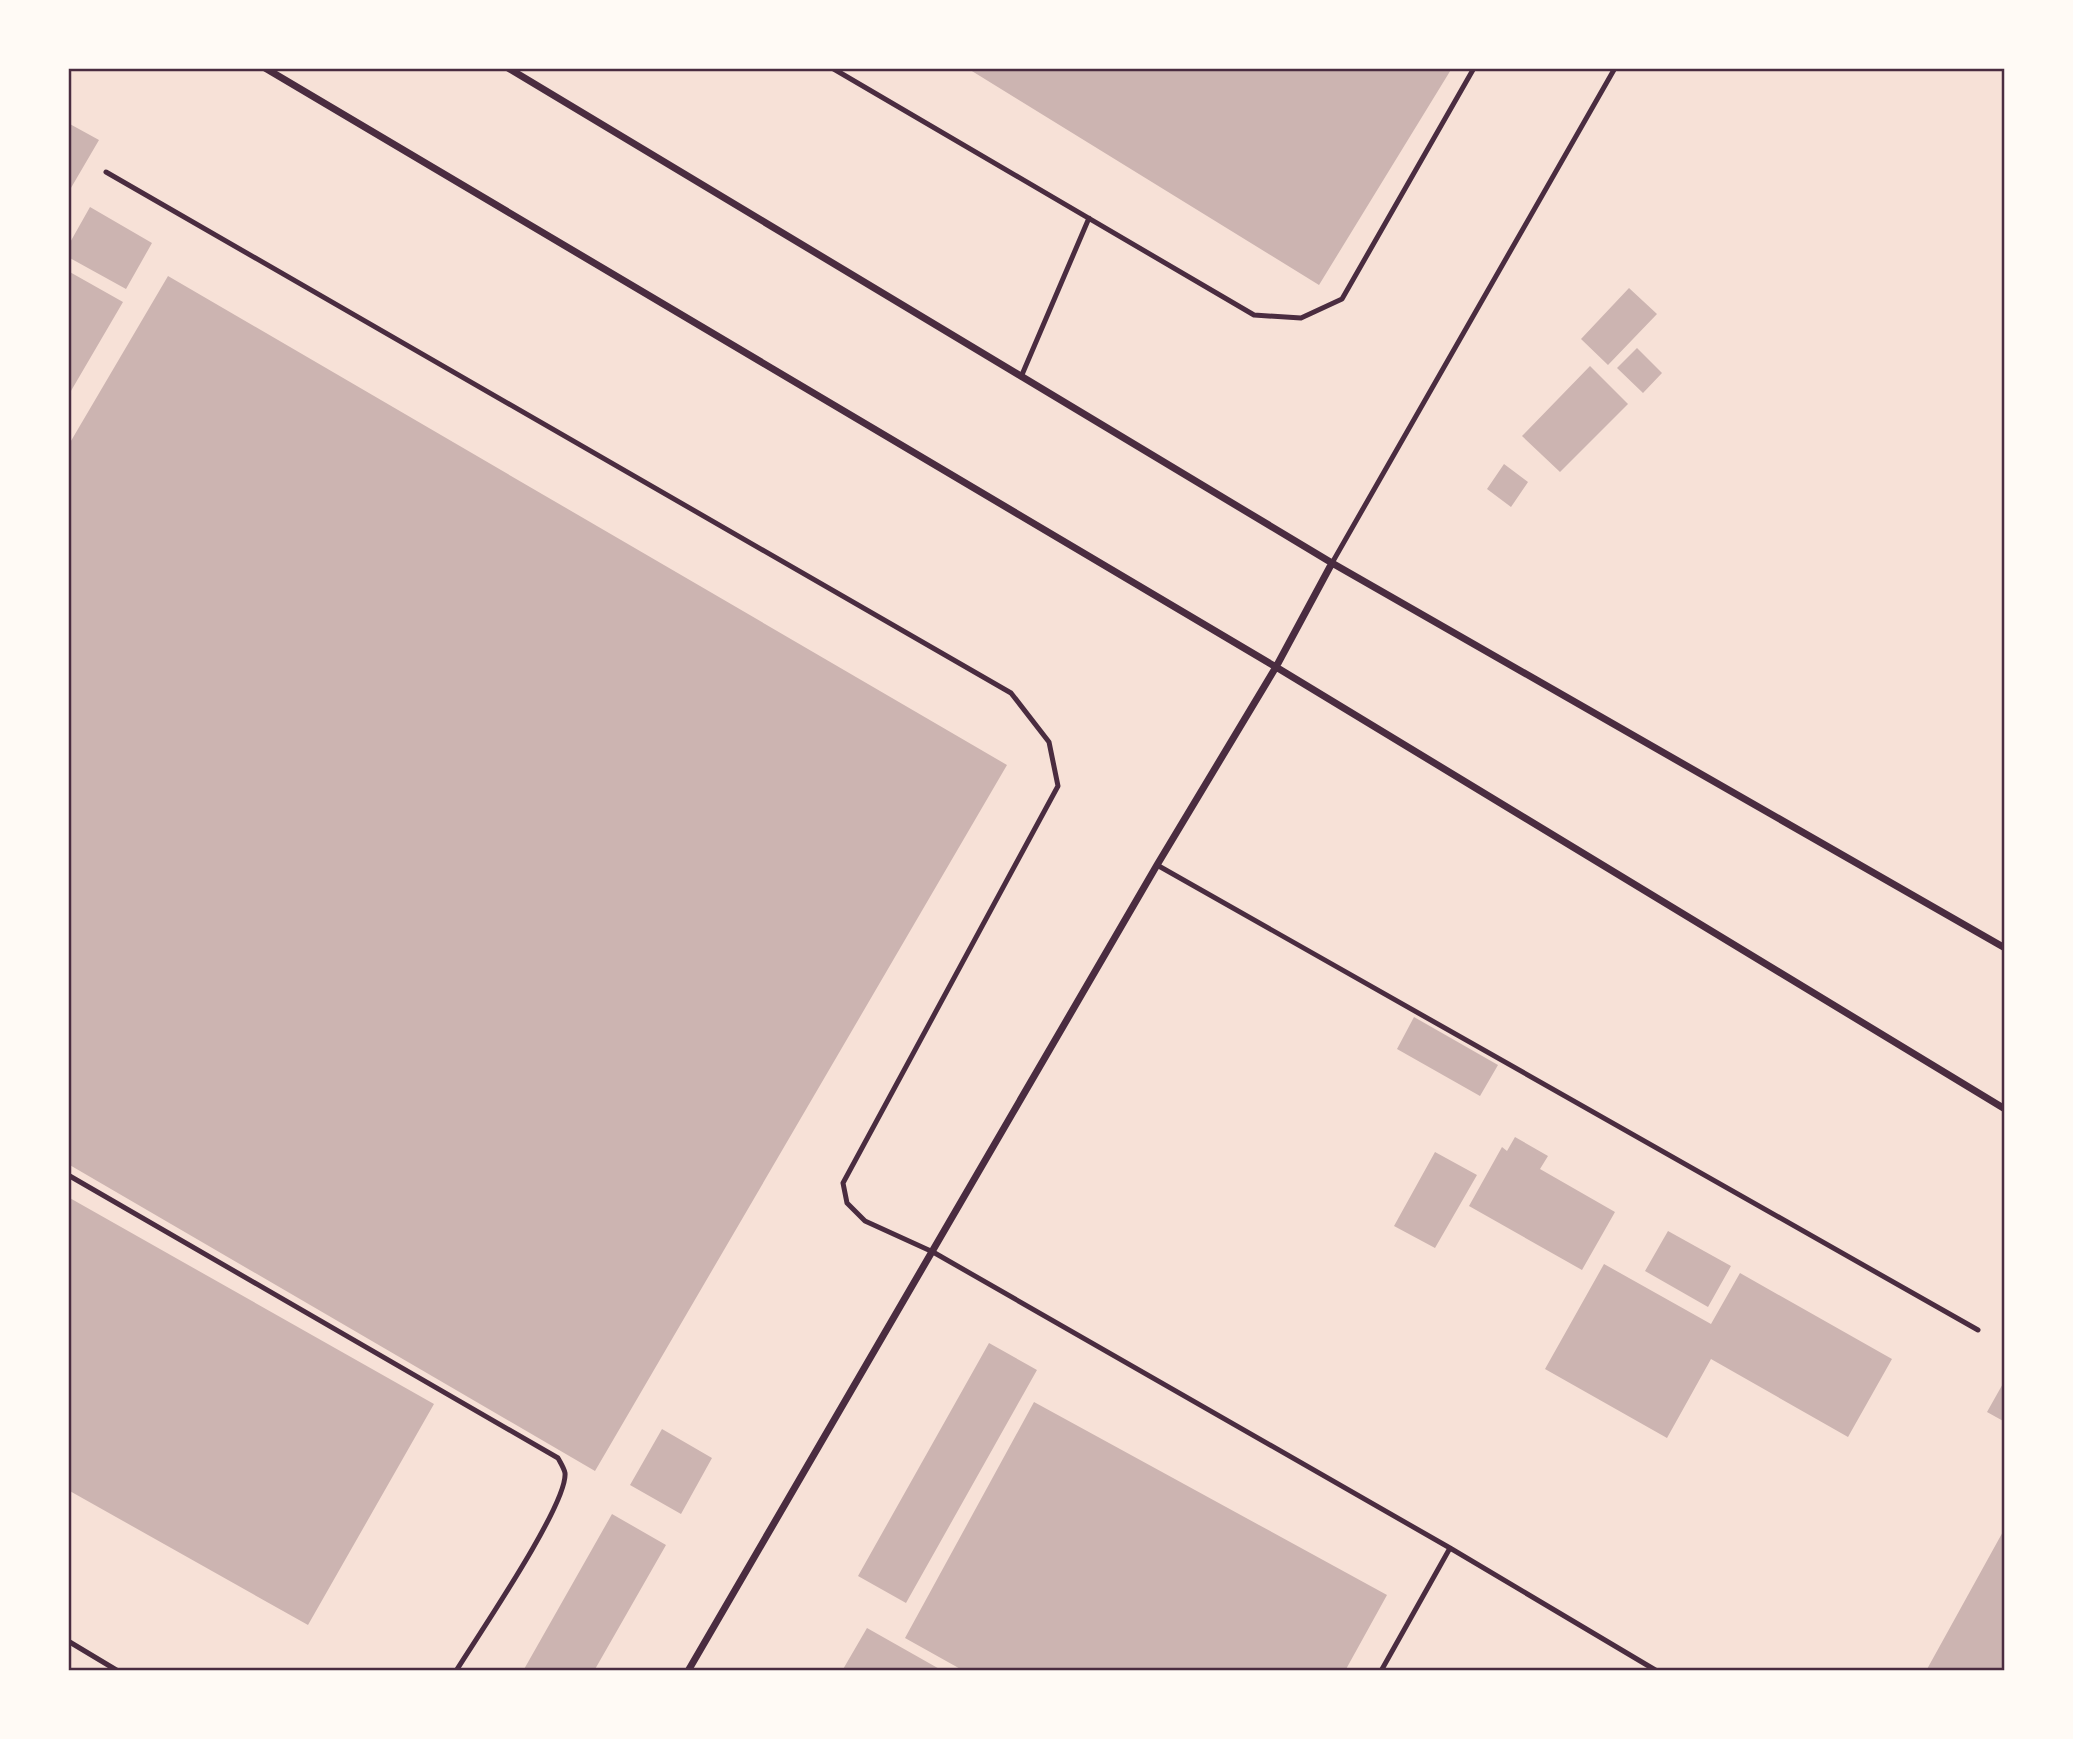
<svg xmlns="http://www.w3.org/2000/svg" width="2073" height="1739" font-family="'Titillium Web',sans-serif">
<style>
.building{fill:#ccb4b1}
.lines{fill:none;stroke-linecap:round;stroke-linejoin:round}
.service{stroke:#4a2c40;stroke-width:5}
.minor{stroke:#4a2c40;stroke-width:7}
.neatline{fill:none;stroke:#4a2c40;stroke-width:2.5}
</style>
<rect width="100%" height="100%" fill="#f7e1d7"/>
<path class="building" d="M967,68H1452L1319,285Z
M68,123L99,140L68,193Z
M90,207L152,243L126,289L68,257V246Z
M68,271L123,302L68,396Z
M168,276L1007,765L595,1471L68,1164V446Z
M1629,288L1657,314L1608,365L1581,339Z
M1637,348L1662,373L1643,393L1617,368Z
M1590,366L1628,404L1560,472L1522,436Z
M1504,464L1528,482L1511,507L1487,489Z
M1414,1017L1498,1065L1480,1096L1397,1049Z
M1515,1137L1548,1156L1540,1169L1615,1212L1582,1270L1469,1206L1502,1147L1507,1151Z
M1435,1152L1477,1175L1435,1248L1394,1226Z
M68,1197L434,1404L308,1625L68,1490Z
M1668,1231L1731,1266L1708,1307L1645,1271Z
M1604,1264L1711,1324L1740,1273L1892,1359L1848,1437L1711,1359L1667,1438L1545,1369Z
M989,1343L1037,1370L906,1603L858,1576Z
M2005,1380V1422L1987,1412Z
M1034,1402L1387,1595L1345,1671H964L905,1638Z
M662,1429L712,1458L681,1514L630,1485Z
M612,1514L666,1545L594,1671H523Z
M2005,1528V1671H1926Z
M867,1628L943,1671H842Z"/>
<g class="lines">
<path class="service" d="M832,68L1254,315L1301,318L1342,299L1474,68
M106,172L1011,693L1049,742L1058,786L843,1183L847,1203L865,1221L933,1252L1450,1548L1657,1671
M1021,377L1089,218
M1332,563L1615,68
M1157,865L1978,1330
M68,1175L558,1458C560,1462 564,1468 565,1473C568,1504 477,1637 456,1671
M68,1641L118,1671
M1381,1671L1450,1548"/>
<path class="minor" d="M265,68L1276,667L2005,1109
M508,68L1332,563L2005,948
M688,1671L1157,865L1276,667L1332,563"/>
</g>
<rect width="2073" height="1739" fill="none" stroke="#fffaf5" stroke-width="140"/>
<rect x="70" y="70" width="1933" height="1599" class="neatline"/>
</svg>
